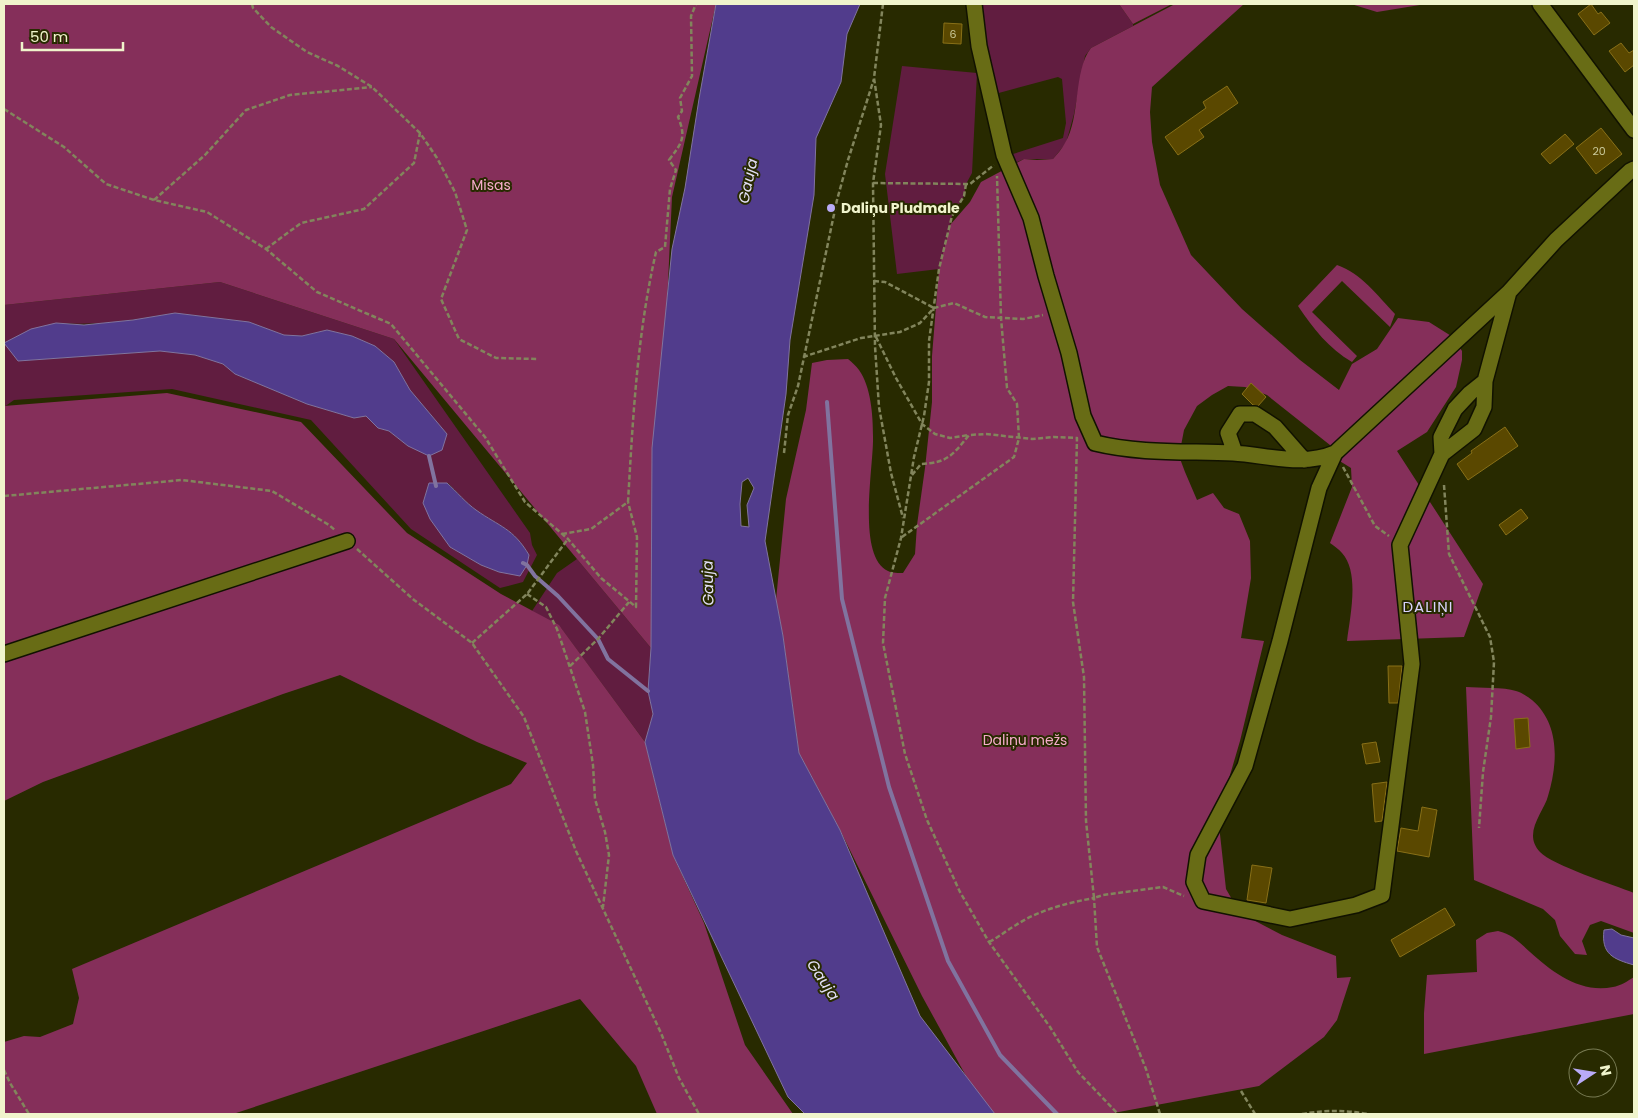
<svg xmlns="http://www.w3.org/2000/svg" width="1638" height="1118" font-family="Poppins,sans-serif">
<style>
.green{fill:#611d40;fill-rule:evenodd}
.forest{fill:#852f5a}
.water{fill:#513c8c;stroke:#81739f;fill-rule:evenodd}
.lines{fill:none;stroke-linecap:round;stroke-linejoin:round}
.stream{stroke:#81739f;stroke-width:4}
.building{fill:#5a4800;stroke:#897017}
.minor-casing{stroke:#111200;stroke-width:18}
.path{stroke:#82855c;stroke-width:2.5;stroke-dasharray:5 2.5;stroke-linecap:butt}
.minor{stroke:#686c15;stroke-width:15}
.poi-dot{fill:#b9abf7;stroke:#282a00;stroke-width:2}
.labels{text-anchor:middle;stroke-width:4;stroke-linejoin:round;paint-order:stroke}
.number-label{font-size:11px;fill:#cac999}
.park-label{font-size:14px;fill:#f6accb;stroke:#282a00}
.poi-label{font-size:14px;font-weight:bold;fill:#f0f4cc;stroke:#282a00;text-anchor:start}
.water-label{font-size:15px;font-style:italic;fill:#e3e0f7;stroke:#282a00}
.neighbourhood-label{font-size:15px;letter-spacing:1px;fill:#dad3ff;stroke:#282a00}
</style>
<rect width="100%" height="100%" fill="#282a00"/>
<path class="green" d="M980,4H1119L1133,24V26L1091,48L1085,56L1074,114L1066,143L1053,159H1024L1015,163L1013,154L1063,138L1066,123L1062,79L1058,77L995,94L984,42Z
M902,66L977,73L972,173L966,184L964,196L952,216L939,269L897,274L885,174Z
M220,282L394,339L530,533L532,545L537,555L523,582L500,588L411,529L311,420L172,389L14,400L4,407V305ZM175,313L249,322L284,335L302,336L327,330L352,336L375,346L394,362L410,390L447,434L408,446L389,431L378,428L366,416L354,418L307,404L235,374L223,364L195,355L160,351L18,361L56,323C97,326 135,320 175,313ZM429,483H448C457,492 466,503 476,510C500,527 513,528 529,555L499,572L481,565L450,547L423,503Z
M577,559L651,648L648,691L653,714L645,742L561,628L532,611L557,573Z"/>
<path class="forest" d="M4,4H716L672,197L651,648L394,339L220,282L4,305Z
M1119,4H1172L1133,24Z
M1175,4H1244L1152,87L1150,112L1152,142L1160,185L1191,255L1242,309L1300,360L1339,390L1352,364L1377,349L1398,318L1429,322L1456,339L1455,340L1462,351V360L1456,387L1427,432L1397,451L1483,584L1464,637L1347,641C1350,616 1360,573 1342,553C1339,549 1334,546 1330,543L1352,487L1351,468L1330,455L1335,449L1267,395L1245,387L1228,386L1212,395L1197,406L1184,430L1179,456L1185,472L1197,500L1213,493L1224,508L1239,514L1250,541L1251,578L1241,638L1264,641L1240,741L1218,816L1226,889L1240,913L1282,935L1336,956L1337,978L1351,977L1337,1020L1324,1037L1259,1086L1108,1114H992L966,1076L922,996L840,830L799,753L783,636L776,600L786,499L806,410L812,363L827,360L848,359C852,362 856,366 859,370C871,387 873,415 873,436C874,466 856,556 888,571C892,573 899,573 903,573L915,554L917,525L925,468L932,402V356L939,269L950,225L970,202L981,182L1024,159L1037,160L1053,159C1057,154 1062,149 1065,143C1081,117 1073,71 1091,48Z
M1351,4H1426L1377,12Z
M1337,265C1361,273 1378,296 1395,314L1390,327L1342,281L1312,312L1357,356L1352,362C1329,349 1313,328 1298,306Z
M167,393L301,422L407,533L501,594L559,625L645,742L673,855L704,923L745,1045L793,1114H657L636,1066L580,999L233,1114H4V1042L24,1036L40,1037L73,1024L79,998L72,969L511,784L527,763L477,742L340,675L283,694L43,782L4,801V406Z
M1466,687C1480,688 1504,687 1516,691C1521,692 1528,697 1532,700C1560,724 1558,763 1548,796C1544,812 1522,833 1540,852C1552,865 1614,885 1634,893V933L1601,921L1590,925L1582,941L1587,955L1575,954L1560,936L1555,920L1543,909L1474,880Z
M1498,931C1512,934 1519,942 1530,952C1552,972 1581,994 1613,987C1620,986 1628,981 1634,977V1014L1424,1054V1013L1427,975L1477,972L1476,940L1487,933Z"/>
<path class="water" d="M716,4H860L847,34L841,82L816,138L814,195L790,340L786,394L765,541L783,636L799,753L840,830L920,1016L995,1114H805L788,1097L673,855L645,742L653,714L648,691L651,648L652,448L672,249L685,188L699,99ZM748,478L754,488L747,505L749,527L741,526L740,504L742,482Z
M175,313L249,322L284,335L302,336L327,330L352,336L375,346L394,362L410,390L447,434L442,450L429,456L408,446L389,431L378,428L366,416L354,418L307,404L235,374L223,364L195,355L160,351L18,361L4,343L31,329L56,323L84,325L133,320Z
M429,483H447C457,492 466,503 476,510C500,527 513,528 529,555L527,565L520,576L499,572L481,565L450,547L430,519L423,503Z
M1612,929L1621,935L1634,938V965C1613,959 1601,954 1604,930Z"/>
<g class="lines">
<path class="stream" d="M827,402L842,599L889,787L948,961L1000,1055L1057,1114
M429,456L436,486
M523,563L527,565L535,576L558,596L598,639L608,659L648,691"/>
</g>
<path class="building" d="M1591,4L1598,14L1601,12L1610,23L1594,35L1578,14Z
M944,23L962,24L961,44L943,43Z
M1621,43L1629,53L1634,50V65L1625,72L1609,51Z
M1227,86L1238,103L1199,130L1204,137L1178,155L1165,137L1206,108L1203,102Z
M1601,128L1622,154L1596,174L1576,148Z
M1565,134L1574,144L1550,164L1541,154Z
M1251,383L1266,397L1258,406L1253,405L1242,394Z
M1505,427L1518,446L1468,480L1457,464L1472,453L1471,451Z
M1521,509L1528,518L1506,535L1499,525Z
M1388,666H1402L1398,703H1389Z
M1528,718L1530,747L1516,749L1514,719Z
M1376,742L1380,762L1366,764L1362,744Z
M1387,782L1382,821L1375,822L1372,784Z
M1422,807L1437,810L1429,857L1397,851L1401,828L1418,831Z
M1252,865L1272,868L1266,903L1247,900Z
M1445,908L1455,925L1400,957L1391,940Z"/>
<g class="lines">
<defs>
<path id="minor" d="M974,4L979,46L1004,155L1031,218L1046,276L1069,353L1083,416L1095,443C1140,454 1187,451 1233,453C1267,455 1302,467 1335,453L1509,292L1556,240L1630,171L1634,169
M1540,4L1634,130
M1485,381L1470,393L1455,409L1441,437L1442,454L1474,429L1484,407L1485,381L1509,292
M1235,453L1228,433L1240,414H1255L1275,427L1304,460
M1335,453L1319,488L1280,641L1245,766L1198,855L1194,882L1203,901L1290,919L1356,905L1382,895L1412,664L1400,545L1442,454
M4,654L347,541"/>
</defs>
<use href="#minor" class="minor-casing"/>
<path class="path" d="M252,4L253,8L271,27L307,52L338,66L372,87L420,133L437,158L455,192L467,230L441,299L459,339L496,358L538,359
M883,4L874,78L881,125L873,183L875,346L879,407L891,473L903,518
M4,109L64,147L106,184L154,200L207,212L266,249L317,292L391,324L485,437L525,502L568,539L601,578L636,607L637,537L628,502
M873,183L970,184L994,165
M966,184L964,196L952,216L939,269L929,341V382L924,416L914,457L901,538L885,598L883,643L905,754L927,820L960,892L989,942L1050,1027L1078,1072L1118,1114
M154,200L205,155L246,110L290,95L372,87
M266,249L301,223L364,209L414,163L420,133
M874,281L885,282L934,308
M876,337L896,378L922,424L935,434L950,438L969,435
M803,357L861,338L900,332L920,323L934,308L954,303L985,317L1023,319L1043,315
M784,453L788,415L798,386L837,200L848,160L874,79
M1343,467L1375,526L1389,536
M912,475L921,464C947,463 953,455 969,435L986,434L1032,439L1054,437L1077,438L1073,602L1084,677L1086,821L1094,898L1103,895L1163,887L1184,896
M1444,485L1449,554L1490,637L1494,662L1491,717L1483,772L1479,828
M4,496L182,480L272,491L329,525L336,531
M562,534L591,529L628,502C633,417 637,335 656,252L665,247L670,189L676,170L669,160C681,144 687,138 678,117L682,111L680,98L692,76L691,16L696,4
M902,537L1014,457L1019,438L1017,404L1007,388L1001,318L997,176
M357,549L414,600L472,643L524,717L576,851L661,1033L679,1078L699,1114
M527,594L546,607L557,629L585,712L593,765L595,799L605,832L609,855L603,907
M472,643L527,594L568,539
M570,666L598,639L629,602
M989,942C999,937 1007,930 1016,925C1039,910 1067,903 1094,898L1097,947L1146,1069L1160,1114
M4,1070L10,1083L29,1114
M1241,1091L1255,1114H1257
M1302,1114C1324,1110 1346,1110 1368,1114"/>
<use href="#minor" class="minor"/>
</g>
<circle class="poi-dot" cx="831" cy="208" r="5"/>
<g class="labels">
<g class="number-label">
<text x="953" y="38">6</text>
<text x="1599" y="155">20</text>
</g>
<g class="park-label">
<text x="491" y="190">Misas</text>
<text x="1025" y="745">Daliņu mežs</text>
</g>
<g class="poi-label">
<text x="841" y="213">Daliņu Pludmale</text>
</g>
<g class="water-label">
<text transform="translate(748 181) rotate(-78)" y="5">Gauja</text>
<text transform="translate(708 583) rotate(-91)" y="5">Gauja</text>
<text transform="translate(823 980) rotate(56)" y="5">Gauja</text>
</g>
<g class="neighbourhood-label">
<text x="1428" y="612">DALIŅI</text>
</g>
</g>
<rect width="1638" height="1118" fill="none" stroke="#f0f4cc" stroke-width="10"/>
<g transform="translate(1593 1073) rotate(78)"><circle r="24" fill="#282a00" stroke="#787b52"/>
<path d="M0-4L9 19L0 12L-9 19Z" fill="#b9abf7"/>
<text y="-8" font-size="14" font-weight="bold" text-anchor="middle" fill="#f0f4cc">N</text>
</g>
<path d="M22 42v8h101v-8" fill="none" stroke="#f0f4cc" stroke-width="2.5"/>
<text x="30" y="42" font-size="15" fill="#f0f4cc" stroke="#282a00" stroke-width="4" paint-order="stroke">50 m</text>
</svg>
